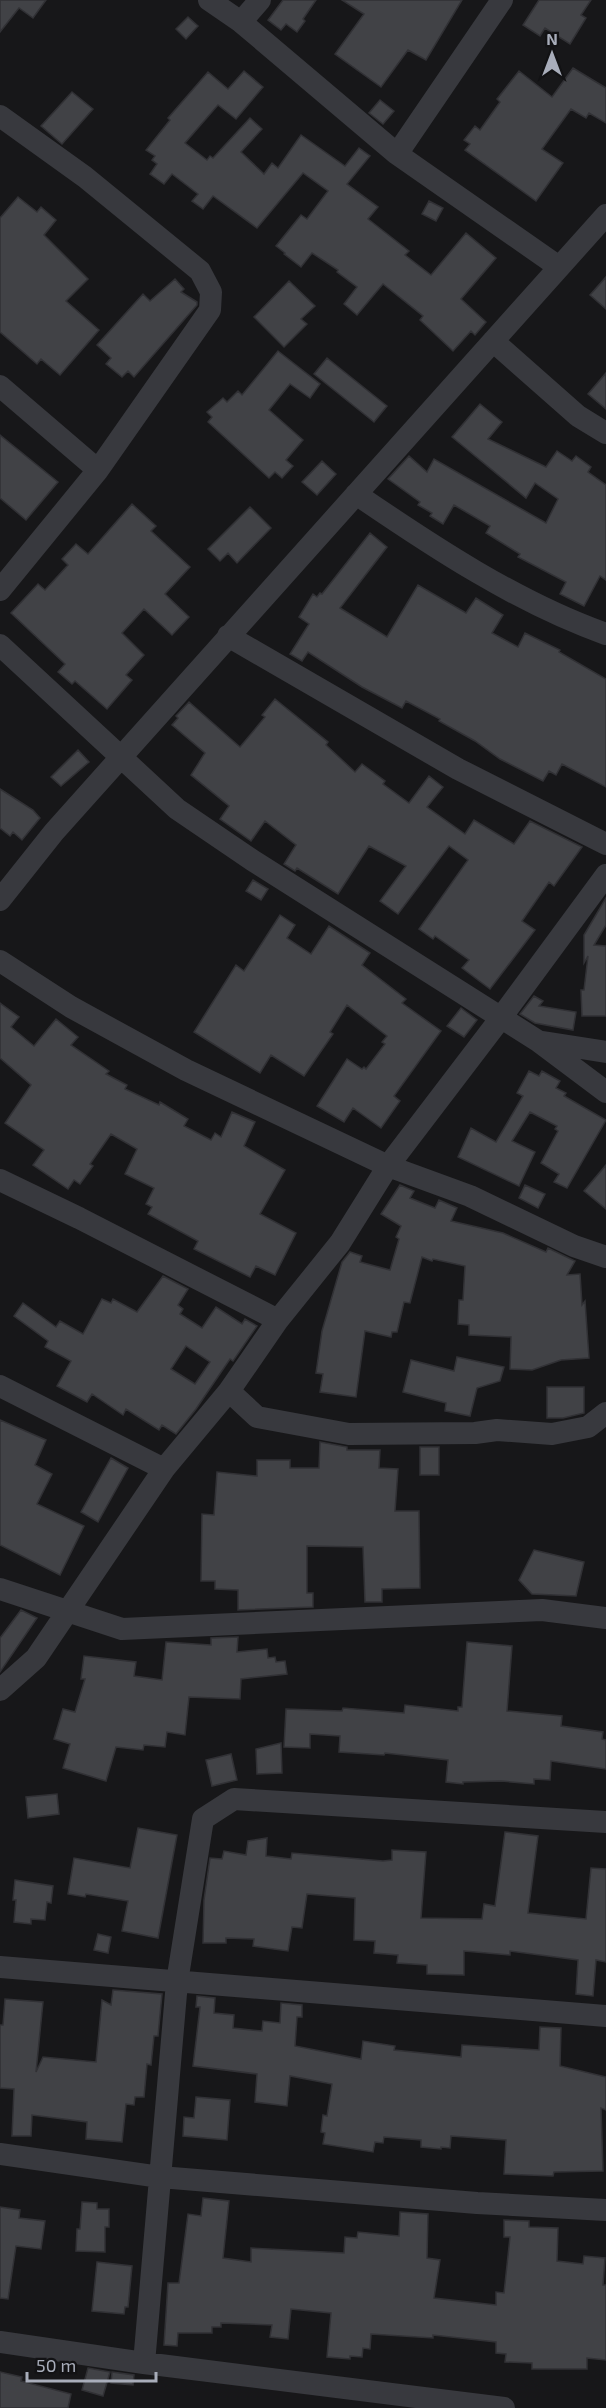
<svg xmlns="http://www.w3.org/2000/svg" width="606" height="2408" font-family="'Exo 2',sans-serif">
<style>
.building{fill:#414246;stroke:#313135;stroke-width:1.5;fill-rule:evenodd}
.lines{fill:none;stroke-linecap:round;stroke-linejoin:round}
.minor{stroke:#38393e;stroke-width:22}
</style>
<rect width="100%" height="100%" fill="#171719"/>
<path class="building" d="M0,0H46L33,18L19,8L0,32Z
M283,0H316L303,19L305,21L297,32L286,24L281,30L268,20Z
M342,0H462L426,60L408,50L381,87L335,54L364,14Z
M539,0H591L581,15L586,18L570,44L545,28L540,36L523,25Z
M188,17L198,26L186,39L176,29Z
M573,68L606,88V123L589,113L586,118L571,109L542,149L563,163L536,201L465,150L470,144L464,140L475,126L480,130L500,102L497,99L519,71L552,97Z
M244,71L263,87L236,119L218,105L185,143L207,160L210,156L213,158L250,118L262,129L241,152L264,174L272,163L278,168L301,135L345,166L359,148L370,156L347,184L378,207L368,219L409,251L405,255L431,275L466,233L496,258L461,299L486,322L475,335L471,331L453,351L420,320L423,316L383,284L357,315L344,304L357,287L337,272L338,270L312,253L301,267L284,254L285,253L276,246L301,215L307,219L328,191L303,173L257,228L213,196L203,209L192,201L198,194L172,174L164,184L150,174L157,164L152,160L155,156L146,150L170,120L168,118L208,72L228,89Z
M72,92L93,109L62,144L41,126Z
M380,100L394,111L383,124L369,113Z
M18,197L37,212L41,207L56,220L44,235L88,279L66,301L99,330L60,375L41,359L37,364L0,332V218Z
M429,201L443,208L436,221L422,214Z
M606,277V309L590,295Z
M175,279L184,289L181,292L197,302V305L134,377L128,371L122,377L106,364L111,358L97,345L143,294L150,301Z
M289,281L315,306L301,319L307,324L284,347L254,317Z
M278,351L320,384L310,398L290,384L269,410L303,440L286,460L293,466L282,478L275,472L269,478L208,422L212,417L207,412L223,398L227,402L238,391L242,395Z
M327,358L387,406L374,422L314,374Z
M606,373V409L588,394Z
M480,404L502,422L488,439L546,467L557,451L572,461L576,456L591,467L588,472L606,485V580L600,576L584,606L560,594L566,582L518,557L520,554L486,533L490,526L454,505L443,524L430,516L432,513L418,505L420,502L388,479L409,456L427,472L434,459L546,523L558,499L535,483L526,498L452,437Z
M0,435L58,482L26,520L0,498Z
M322,461L336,474L317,495L302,482Z
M132,504L156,526L151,531L190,567L165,594L189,617L172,635L144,609L122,633L144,655L126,675L132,680L107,709L75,681L72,684L58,672L65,664L11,613L38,584L45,590L68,565L62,559L76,544L88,554Z
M250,507L271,528L237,563L228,553L220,561L208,549Z
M370,533L387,547L340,608L387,637L418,585L466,613L476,598L503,615L492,633L518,647L525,633L560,650L559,652L606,679V787L562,764L556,775L549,771L543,781L500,759L475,741L439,721L440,719L406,701L402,708L362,687L308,652L302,661L290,654L309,624L299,617L313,594L317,597L320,593L322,594Z
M275,699L328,742L326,745L355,772L362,764L385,781L383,784L409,803L429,776L443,787L427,807L465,834L474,820L514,844L530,821L582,847L554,886L549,882L522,921L535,930L490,989L462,968L469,960L435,936L433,939L419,929L468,860L449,846L398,914L380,901L406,866L369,846L338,894L297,868L295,871L284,864L296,845L265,821L251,841L220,819L229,806L191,775L205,753L172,725L178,718L176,716L189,702L240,747L265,717L262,715Z
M78,750L89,762L61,786L51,777Z
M0,789L33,810L40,818L22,840L13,832L10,836L0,828Z
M253,880L268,889L261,900L246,891Z
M606,898V925L594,945L606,946V1016H582L581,990H584L588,956L584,963V935Z
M280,915L295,925L287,938L311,954L329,926L370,953L362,965L406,999L402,1003L441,1031L394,1096L400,1101L381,1128L353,1108L344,1122L317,1106L347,1059L362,1069L364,1067L366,1069L385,1044L382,1042L387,1036L347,1005L330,1032L333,1034L304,1076L271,1055L260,1073L194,1032L236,965L244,971Z
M534,996L543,1001L539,1006L576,1012L573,1030L535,1023L520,1014Z
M0,1003L19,1017L11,1027L34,1046L56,1019L78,1037L71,1045L109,1071L106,1074L127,1085L125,1089L159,1105L160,1102L188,1119L184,1126L211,1140L215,1133L221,1137L232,1112L255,1122L244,1146L285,1170L260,1214L296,1233L275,1275L256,1266L250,1277L194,1249L198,1241L148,1214L152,1207L146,1204L154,1188L125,1174L137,1149L111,1134L90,1164L93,1166L80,1184L74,1180L68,1189L33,1165L44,1150L5,1123L31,1085L0,1058Z
M461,1008L477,1020L464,1037L447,1026Z
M529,1071L539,1076L542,1071L560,1081L556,1088L566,1093L564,1096L606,1120L567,1188L554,1182L559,1174L541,1163L558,1131L555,1129L557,1126L530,1112L512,1141L535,1152L519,1186L458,1157L471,1128L496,1142L523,1096L517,1093Z
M606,1165V1209L584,1191Z
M400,1185L414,1191L410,1198L435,1208L439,1200L457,1208L451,1221L503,1233L546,1252L548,1248L575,1261L567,1275L580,1274L582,1305L585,1301L589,1358L561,1360L532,1370L510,1369L511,1337L469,1335V1325L458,1324L459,1300H463L465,1266L433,1259L432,1261L422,1257L410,1303L404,1302L397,1332H392L391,1337L365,1331L356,1397L320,1392L323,1374L316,1373L322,1331L342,1262L350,1252L362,1256L360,1262L390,1270L399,1239L396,1237L401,1226L381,1214Z
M525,1185L545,1194L538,1208L519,1198Z
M163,1276L188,1289L178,1305L183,1309L180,1314L202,1328L216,1307L242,1324L245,1319L257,1326L233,1361L230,1359L196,1409L176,1434L162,1425L159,1430L126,1409L123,1415L92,1394L87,1402L57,1386L71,1361L45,1347L48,1341L14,1316L23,1303L56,1327L60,1321L83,1334L102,1299L111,1303L113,1299L137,1312ZM186,1346L210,1362L195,1384L171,1369Z
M457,1357L504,1367L500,1381L477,1388L470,1416L445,1411L446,1403L403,1392L411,1360L454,1371Z
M547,1387H584V1413L563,1418H547Z
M0,1420L46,1440L35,1465L52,1474L37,1504L84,1526L60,1575L0,1545Z
M320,1442L347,1447V1450H380L379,1468L398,1469L395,1511H419L420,1588L382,1589V1602H365L363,1547L307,1546V1593H313V1607L238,1610V1590L215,1589V1581H201L202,1514L214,1515L217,1472L257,1476V1460H290V1468H319Z
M420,1447H439V1475H420Z
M111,1458L128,1468L98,1522L81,1512Z
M534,1550L584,1562L576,1596L532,1594L519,1580Z
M21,1610L37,1618L0,1672V1638Z
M238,1637L237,1652L267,1649L268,1658L275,1657L276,1662L285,1661L287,1674L241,1679L240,1699L189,1697L185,1735L167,1732L165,1747L144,1745L143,1750L116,1747L106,1781L63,1768L70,1744L54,1739L63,1709L75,1712L85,1679H81L84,1656L136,1662L134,1676L162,1680L166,1642L211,1645V1638Z
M467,1642L512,1646L507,1711L562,1716L561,1726L603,1732L602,1739L606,1740V1769L551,1761L550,1780L534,1779V1784L501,1781L463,1782V1784L446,1782L448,1760L385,1753L384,1755L339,1752L340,1736L310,1734V1748L284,1747L286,1709L342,1711L343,1708L404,1713L405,1705L458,1711V1707H462Z
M281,1743L282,1773L257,1774L256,1749Z
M231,1754L237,1780L212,1786L206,1760Z
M57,1794L59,1814L28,1818L26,1797Z
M138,1828L177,1835L158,1938L122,1931L128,1901L86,1894L85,1897L68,1894L74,1858L130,1868Z
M505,1832L538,1836L528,1913L586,1919L591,1868L606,1869V1962L596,1960L593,1996L576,1994L578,1960L510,1951V1955L464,1951V1975L427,1974V1965L397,1963L398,1955L374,1953L375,1941L354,1940L355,1898L307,1894L302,1928L292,1927L288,1951L253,1946L254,1939L226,1938V1943H203L204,1900L210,1858L222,1859L224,1851L246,1855L248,1841L267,1838L266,1856L291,1859L292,1853L383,1861L392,1860V1850L426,1852L421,1918L482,1919L484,1904L495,1906Z
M15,1880L53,1886L51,1903L47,1902L45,1920L31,1919V1924L14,1922L16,1900H13Z
M98,1934L111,1937L108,1953L94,1950Z
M113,1990L162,1994L158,2036H154L151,2065L147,2064L144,2097H135L134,2105L126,2104L122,2142L86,2139L87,2122L32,2115L31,2136H12L14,2089L0,2088V2025H3L5,1999L43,2002L36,2072L43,2057L96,2062L102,2000L111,2005Z
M197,1996L215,1998L214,2013L234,2015L233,2028L262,2031L263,2021L280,2023L281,2003L302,2005V2017H297L295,2046L361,2059L363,2041L395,2046L394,2050L461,2057L462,2045L539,2050L540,2027L561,2028L560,2066L606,2077V2110L601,2108L603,2171L554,2172L553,2176L504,2174L506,2140L451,2136L450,2148L441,2147V2149L421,2147V2140L384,2137L383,2143L375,2142L373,2152L323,2144L325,2133L321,2132L323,2115L327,2116L332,2084L290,2076L287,2106L255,2102L257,2074L193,2066L200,2007H196Z
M196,2097L230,2100L227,2140L183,2136L184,2117L194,2118Z
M203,2198L229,2201L223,2258L251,2262V2248L344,2253L345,2237L357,2238L358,2232L399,2236L400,2212L428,2214L427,2258L440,2260L434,2298L496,2305V2292L504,2293L510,2237H504V2220L529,2221V2227L558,2228L557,2261L583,2264L584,2256L605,2258L603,2285H606V2360L587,2358V2369H532V2363L505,2362L506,2354L496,2353V2342L433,2335V2338L371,2334L370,2349L363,2348L362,2357L350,2356V2359L327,2357L331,2313L291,2309L288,2339L270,2337L272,2325L221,2323V2327H212V2333H178L177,2346L164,2345L168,2283H179L188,2214L201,2216Z
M82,2202L97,2203V2209H109V2227H105V2252L76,2251L77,2229H80Z
M0,2207L20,2210L19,2218L45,2221L41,2249L16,2246L8,2299L0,2298Z
M97,2262L132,2266L128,2307H125L124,2314L92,2311Z
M88,2368L110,2372L103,2396L82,2390Z
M0,2372L22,2377L21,2381L71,2394L68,2408H0Z
M112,2372L134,2375L133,2385L111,2383Z"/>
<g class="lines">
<path class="minor" d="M209,0L241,22L397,154L559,267
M241,22L260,0
M0,116L85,177L200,271L211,292L210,310L98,470L0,590
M397,154L502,0
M493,341L578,416L606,433
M0,386L98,470
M356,494C432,546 518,603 606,634
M228,636L458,769L606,844
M0,645L177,809L252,860L538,1041L606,1092
M0,900L54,832L606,215
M0,961L71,1007L186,1070L388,1166L470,1196L574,1246L606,1257
M543,1042L606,1052
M0,1180L79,1218L278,1320
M0,1386L164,1469
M229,1391L257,1417L349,1434L475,1433L497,1430L552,1434L588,1427L606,1413
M0,1589L122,1629L542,1610L606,1618
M0,1690L36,1658L164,1469L229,1391L278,1320L340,1243L388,1166L500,1019L606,875
M0,1967L606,2016
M0,2154L160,2177L477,2203L606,2210
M0,2342L144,2363L504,2408
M144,2363L177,1982L203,1819L234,1799L606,1822"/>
</g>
<g transform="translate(552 54)" stroke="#121214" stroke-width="4.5" paint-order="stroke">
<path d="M0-4.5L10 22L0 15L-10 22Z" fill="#a8adba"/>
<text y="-9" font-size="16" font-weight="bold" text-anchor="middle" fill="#a8adba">N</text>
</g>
<path d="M27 2372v9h129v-9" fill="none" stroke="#a8adba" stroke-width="3"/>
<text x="36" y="2372" font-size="18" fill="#a8adba" stroke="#121214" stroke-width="4.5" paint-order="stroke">50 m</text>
</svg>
